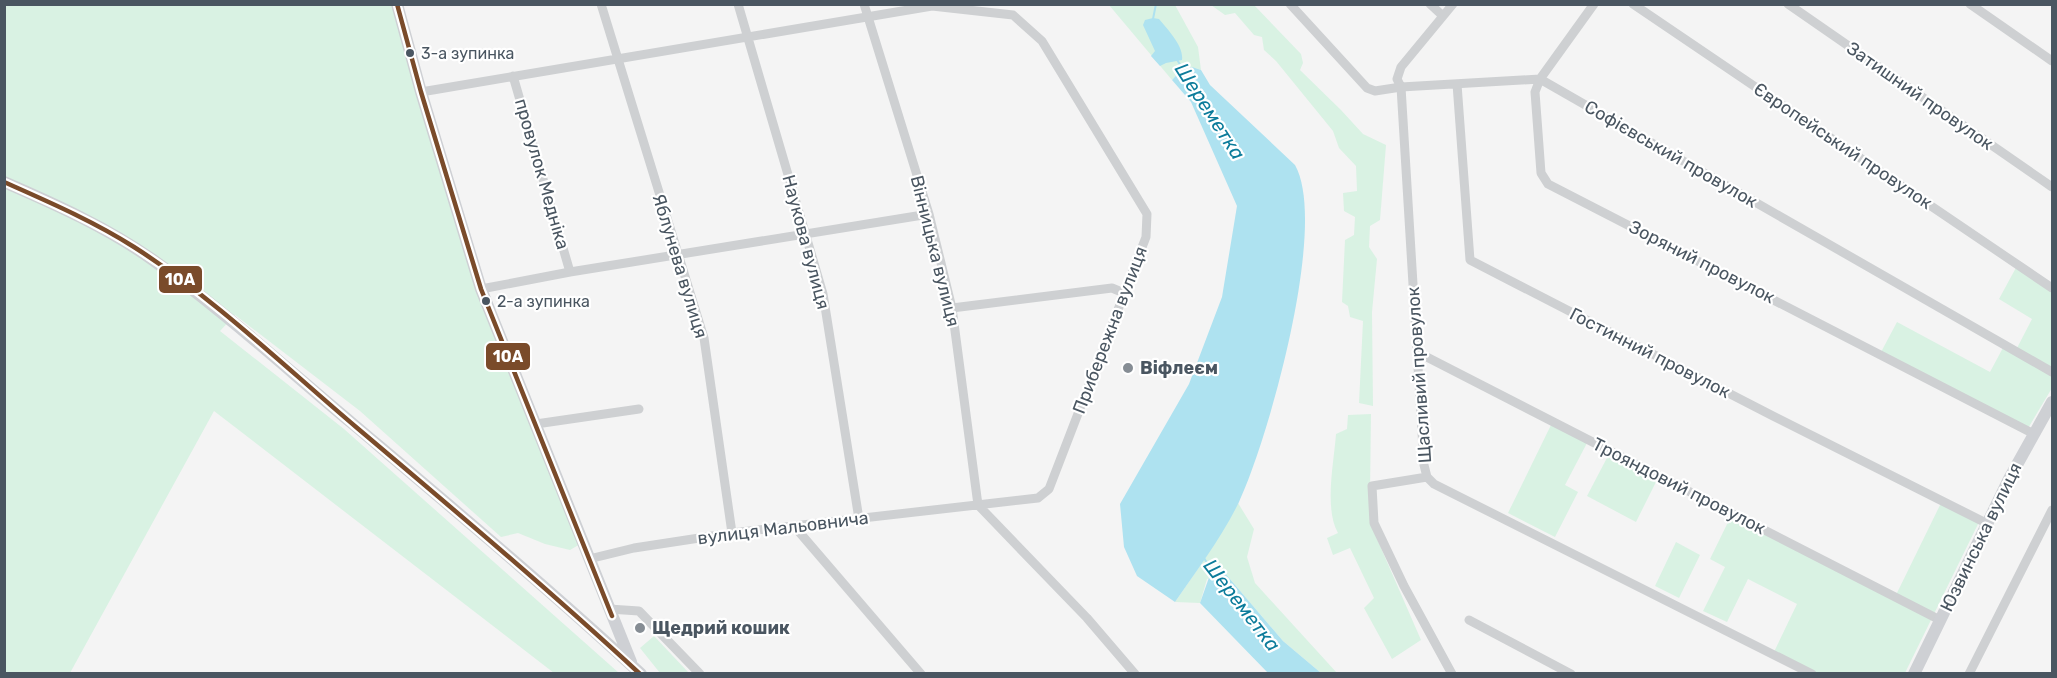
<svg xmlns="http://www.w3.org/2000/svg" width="2057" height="678" font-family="Rubik,sans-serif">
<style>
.green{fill:#d9f2e3}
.water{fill:#aee2f0}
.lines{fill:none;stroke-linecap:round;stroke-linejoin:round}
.stream{stroke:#aee2f0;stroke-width:2}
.street{stroke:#ced0d2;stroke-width:9}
.secondary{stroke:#ced0d4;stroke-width:12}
.bus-1-casing{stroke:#fff;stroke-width:9}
.bus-1{stroke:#7a4b2a;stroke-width:4.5}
.bus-dot{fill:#4a5661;stroke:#fff;stroke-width:2}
.poi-dot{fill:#868d94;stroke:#fff;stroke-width:2}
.labels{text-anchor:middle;stroke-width:4.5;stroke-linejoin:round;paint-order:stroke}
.bus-label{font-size:16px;fill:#4a5661;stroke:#fff;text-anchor:start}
.street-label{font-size:18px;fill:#4a5661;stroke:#fff}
.poi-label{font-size:18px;font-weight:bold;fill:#4a5661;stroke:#fff;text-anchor:start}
.water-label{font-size:20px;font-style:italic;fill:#0c7c9b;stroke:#fff}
.line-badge{stroke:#fff;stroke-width:2}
.badge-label{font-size:16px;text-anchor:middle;font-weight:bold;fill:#fff}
</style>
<rect width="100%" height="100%" fill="#f4f4f4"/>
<path class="green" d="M4,5H397L481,289L582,543L570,550L545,544L518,533L501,537L360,411L235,315L220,331L344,429L619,673H554L214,411L70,673H5Z
M1109,5H1175L1198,47L1201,70C1187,65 1181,70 1172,80Z
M1211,5H1254L1301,54L1303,63L1300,70L1341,110L1363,134L1386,145L1380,220L1370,226L1369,247L1377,259L1372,312L1373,406L1359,403L1363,321L1350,317L1348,306L1342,302L1345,240L1354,235L1355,217L1344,211L1343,193L1357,191L1356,166L1339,148L1333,131L1276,61L1264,50L1262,37L1254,35L1235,13L1225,15Z
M2018,264L2052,288V388L2027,430L1880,354L1897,322L1990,372L2005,344L2016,350L2032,319L1999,299Z
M1371,414L1370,495L1374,532L1421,640L1392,659L1364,608L1374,598L1350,548L1333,555L1327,538L1338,533C1324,509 1334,462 1336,434L1347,429L1348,415Z
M1551,425L1587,443L1565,485L1578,492L1555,537L1508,513Z
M1609,454L1658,478L1636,522L1587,496Z
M1942,501L1980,520L1905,673H1812L1773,654L1797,604L1748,579L1727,622L1703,611L1725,567L1710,559L1731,516L1895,597Z
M1238,503L1254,529L1247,557L1255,583L1337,673H1321L1283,641L1224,572L1207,579L1200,603L1175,602L1204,560Z
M1676,542L1700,555L1679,598L1655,586Z
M654,636L689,673H660L640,648Z"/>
<path class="water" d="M1153,18L1159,19C1168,30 1184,46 1182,60L1166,63L1160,66L1151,56L1155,51L1143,25L1145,20Z
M1192,67L1201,70L1210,85L1295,165C1329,225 1268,440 1239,502C1222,537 1197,570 1175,602L1137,576L1124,547L1120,504L1189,384L1222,297L1237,206L1191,102L1172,80L1182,69Z
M1212,569L1224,572L1283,641L1321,673H1268L1200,603Z"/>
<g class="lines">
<path class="stream" d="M1153,19L1156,4
M1176,58L1184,71
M1204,558L1212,571"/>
<path class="street" d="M601,4L704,338L732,533
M738,4L823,294L859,519
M864,4L929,214L952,308L978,505
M1290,4L1367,88L1375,91L1401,87L1540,79L2052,372
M1430,4L1443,16
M1453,4L1401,67L1397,79L1401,87L1424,465L1427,477L1434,484L1812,674
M1594,4L1540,79L1535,92L1541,173L1548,184L2034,434
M1633,4L2052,288
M1788,4L2052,187
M1970,4L2052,61
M513,76L570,272
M1457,84L1470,260L1773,416L1988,524
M421,92L932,6L1013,15L1042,41L1147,214L1146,237L1049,489L1038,498L732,533L634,548L589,559
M481,289L570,272L929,214
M952,308L1112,288L1124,293
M1417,352L1940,620
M536,424L639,409
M1427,477L1372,486L1374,523L1404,586L1452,674
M978,505L1087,618L1135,674
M794,526L921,674
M609,609L639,611L700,674
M1469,620L1571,674
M1969,674L2052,510"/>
<path class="secondary" d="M397,4L421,92L481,289L631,662
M4,182C55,204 108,228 153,260C223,310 287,369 353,424C450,506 548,588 641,674
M1914,674L2009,479L2052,402"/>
<defs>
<path id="bus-1" d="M397,4L421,92L481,289L612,616
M4,182C49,202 93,221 134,247C214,298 284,366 356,427C452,508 548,589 640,674"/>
</defs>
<use href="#bus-1" class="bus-1-casing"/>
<use href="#bus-1" class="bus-1"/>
</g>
<g class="bus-dot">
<circle cx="410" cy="53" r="5"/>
<circle cx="486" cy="301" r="5"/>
</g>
<g class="poi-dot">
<circle cx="1128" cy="368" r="6"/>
<circle cx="640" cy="628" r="6"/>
</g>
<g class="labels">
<g class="bus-label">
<text x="421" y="59">3-а зупинка</text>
<text x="497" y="307">2-а зупинка</text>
</g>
<g class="street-label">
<text transform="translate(1920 96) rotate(35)" y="6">Затишний провулок</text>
<text transform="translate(1843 146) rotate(34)" y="6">Європейський провулок</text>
<text transform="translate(1671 154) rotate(30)" y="6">Софієвський провулок</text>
<text transform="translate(542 174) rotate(74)" y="6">провулок Медніка</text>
<text transform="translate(806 242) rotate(75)" y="6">Наукова вулиця</text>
<text transform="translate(935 251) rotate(76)" y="6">Вінницька вулиця</text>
<text transform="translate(1702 262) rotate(27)" y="6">Зоряний провулок</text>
<text transform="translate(680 266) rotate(73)" y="6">Яблунева вулиця</text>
<text transform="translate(1110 330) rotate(-69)" y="6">Прибережна вулиця</text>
<text transform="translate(1650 353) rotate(27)" y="6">Гостинний провулок</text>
<text transform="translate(1419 375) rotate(-94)" y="6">Щасливий провулок</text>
<text transform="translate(1679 486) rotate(27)" y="6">Трояндовий провулок</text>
<text transform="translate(783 528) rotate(-7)" y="6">вулиця Мальовнича</text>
<text transform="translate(1981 537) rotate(-64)" y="6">Юзвинська вулиця</text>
</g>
<g class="poi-label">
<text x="1140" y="374">Віфлеєм</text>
<text x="652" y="634">Щедрий кошик</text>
</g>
<g class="water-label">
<text transform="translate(1210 111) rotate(57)" y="7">Шереметка</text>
<text transform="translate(1242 605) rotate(52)" y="7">Шереметка</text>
</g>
</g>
<g class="line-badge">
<rect x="158" y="265" width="45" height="29" rx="6" fill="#7a4b2a"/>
<rect x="485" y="342" width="46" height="29" rx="6" fill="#7a4b2a"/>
</g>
<g class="badge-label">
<text x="180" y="285">10А</text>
<text x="508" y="362">10А</text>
</g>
<rect width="2057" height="678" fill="none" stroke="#4a5661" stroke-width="12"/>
</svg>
